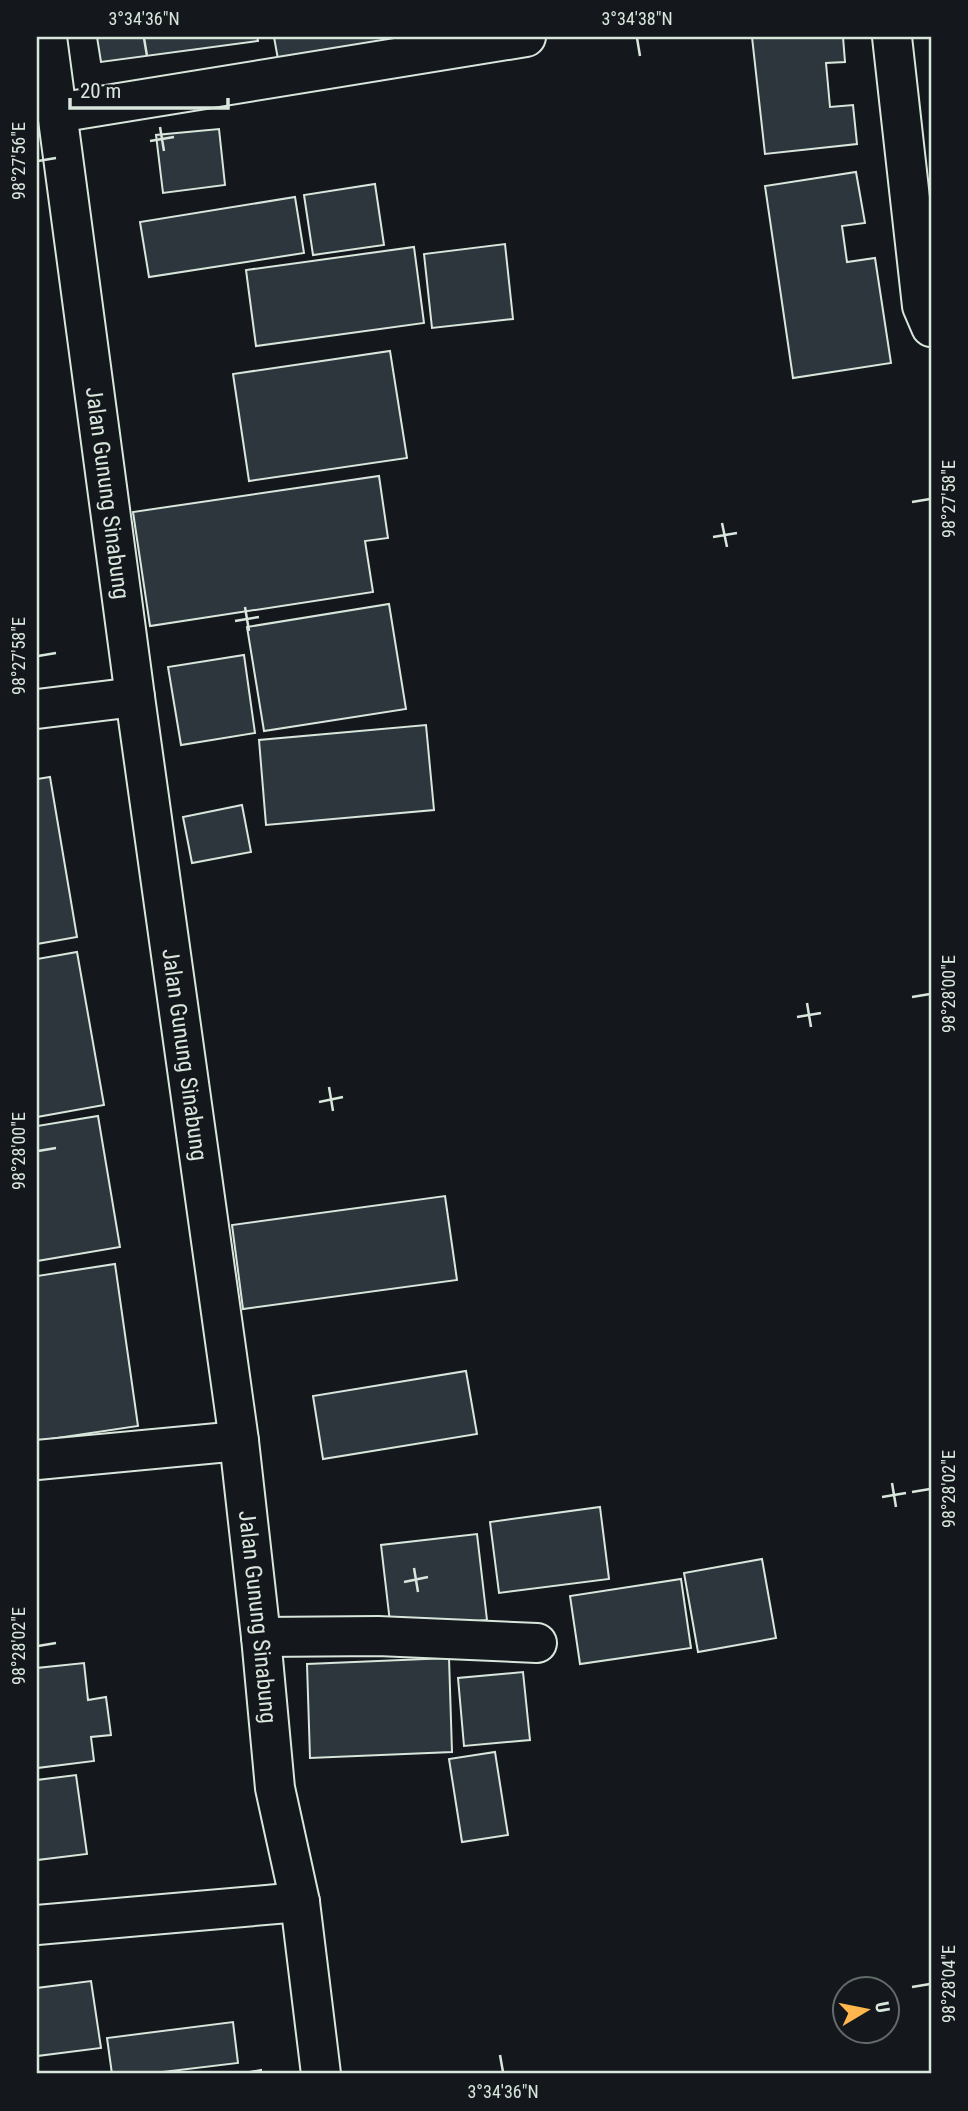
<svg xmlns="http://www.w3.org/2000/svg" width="968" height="2111" font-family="'Roboto Condensed',sans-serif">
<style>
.building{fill:#2c363c;stroke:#d8e6dc;stroke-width:2}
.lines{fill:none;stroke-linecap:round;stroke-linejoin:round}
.street-casing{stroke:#d8e6dc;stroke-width:42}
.street{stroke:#14181c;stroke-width:38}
.ticks{fill:none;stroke:#d8e6dc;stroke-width:2.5}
.labels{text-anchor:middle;stroke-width:5;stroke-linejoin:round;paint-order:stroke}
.street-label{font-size:23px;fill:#d8e6dc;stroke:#14181c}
.neatline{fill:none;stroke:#d8e6dc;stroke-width:2.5}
.ticks-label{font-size:18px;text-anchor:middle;fill:#d8e6dc}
</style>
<rect width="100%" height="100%" fill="#14181c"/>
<path class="building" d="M97,37H257L258,41L101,62Z
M274,37H457L279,65Z
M752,37H843L845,62L826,63L830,107L853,105L857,144L765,154Z
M219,129L225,185L163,193L156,135Z
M856,172L865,223L842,226L847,262L875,258L891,363L793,378L765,186Z
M375,184L384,245L313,255L304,195Z
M295,197L304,253L149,277L140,222Z
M505,244L513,319L432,328L424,254Z
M414,247L424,323L256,346L246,270Z
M390,351L407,458L249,481L233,374Z
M379,476L388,538L365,541L373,592L150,626L133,512Z
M389,604L406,709L264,731L247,627Z
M244,655L255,733L181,745L168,667Z
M426,725L434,810L266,825L259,740Z
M50,777L77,937L37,944V779Z
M242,805L251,852L192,863L183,817Z
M77,952L104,1105L37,1117V959Z
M98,1116L120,1247L37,1261V1126Z
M445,1196L457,1280L243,1309L232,1225Z
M115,1264L138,1426L37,1441V1276Z
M466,1371L477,1434L323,1459L313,1396Z
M600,1507L609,1579L499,1593L490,1522Z
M477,1534L487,1620L391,1631L381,1545Z
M762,1559L776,1638L698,1652L684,1573Z
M681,1579L691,1648L580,1664L570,1596Z
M449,1658L452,1752L310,1758L307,1664Z
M84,1663L88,1700L106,1697L111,1735L91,1737L94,1761L37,1768V1668Z
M523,1672L530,1740L464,1746L458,1678Z
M495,1752L508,1835L462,1842L449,1759Z
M76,1775L87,1854L37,1860V1780Z
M91,1981L101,2048L37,2056V1988Z
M233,2022L238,2063L146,2074H112L107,2038Z
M261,2070V2074H238Z"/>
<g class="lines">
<defs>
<g id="street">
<path id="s1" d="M47,37L135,697L239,1441L261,1637L275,1788L300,1902L321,2074"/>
<path d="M892,37L922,306L931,327"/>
<path d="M57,113L526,37"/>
<path d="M37,709L135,697"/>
<path d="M37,1460L239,1441"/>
<path d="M261,1637L378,1636L537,1643"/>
<path d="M37,1925L300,1902"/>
</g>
</defs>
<use href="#street" class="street-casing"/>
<use href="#street" class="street"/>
</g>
<path class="ticks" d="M144,38L147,56M637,38L640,56M160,127L164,151M150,141L174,137M38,161L56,158M912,502L930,499M722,523L727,547M713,537L737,533M245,607L249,631M235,621L259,617M38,656L56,653M912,997L930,994M807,1003L811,1027M797,1017L821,1013M329,1087L333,1111M319,1102L343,1097M38,1151L56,1148M892,1483L896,1507M912,1492L930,1489M882,1497L906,1493M414,1568L418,1592M404,1582L428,1577M38,1646L56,1643M912,1987L930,1984M500,2055L503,2072"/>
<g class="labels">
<g class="street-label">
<text dy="8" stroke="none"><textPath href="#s1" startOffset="460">Jalan Gunung Sinabung</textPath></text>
<text dy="8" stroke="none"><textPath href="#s1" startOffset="1027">Jalan Gunung Sinabung</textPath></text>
<text dy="8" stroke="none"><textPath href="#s1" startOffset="1594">Jalan Gunung Sinabung</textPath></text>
</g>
</g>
<rect width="968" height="2111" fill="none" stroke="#14181c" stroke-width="77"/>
<g transform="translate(866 2010) rotate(80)"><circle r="33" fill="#14181c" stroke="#626a69" stroke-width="2"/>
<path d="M0-5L12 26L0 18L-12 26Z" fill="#ffb74d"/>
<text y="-10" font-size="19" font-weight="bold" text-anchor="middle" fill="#d8e6dc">U</text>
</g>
<path d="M70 98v10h158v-10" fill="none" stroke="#d8e6dc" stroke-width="3.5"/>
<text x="80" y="98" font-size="21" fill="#d8e6dc" stroke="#14181c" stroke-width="5" paint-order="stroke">20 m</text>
<rect x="38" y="38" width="892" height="2034" class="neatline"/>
<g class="ticks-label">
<text x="144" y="25">3°34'36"N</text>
<text x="637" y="25">3°34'38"N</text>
<text transform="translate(19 161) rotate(-90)" y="6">98°27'56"E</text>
<text transform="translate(949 499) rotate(-90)" y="6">98°27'58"E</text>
<text transform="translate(19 656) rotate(-90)" y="6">98°27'58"E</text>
<text transform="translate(949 994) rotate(-90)" y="6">98°28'00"E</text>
<text transform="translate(19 1151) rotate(-90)" y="6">98°28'00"E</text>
<text transform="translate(949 1489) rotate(-90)" y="6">98°28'02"E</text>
<text transform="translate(19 1646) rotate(-90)" y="6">98°28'02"E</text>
<text transform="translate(949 1984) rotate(-90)" y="6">98°28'04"E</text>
<text x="503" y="2098">3°34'36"N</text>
</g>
</svg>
